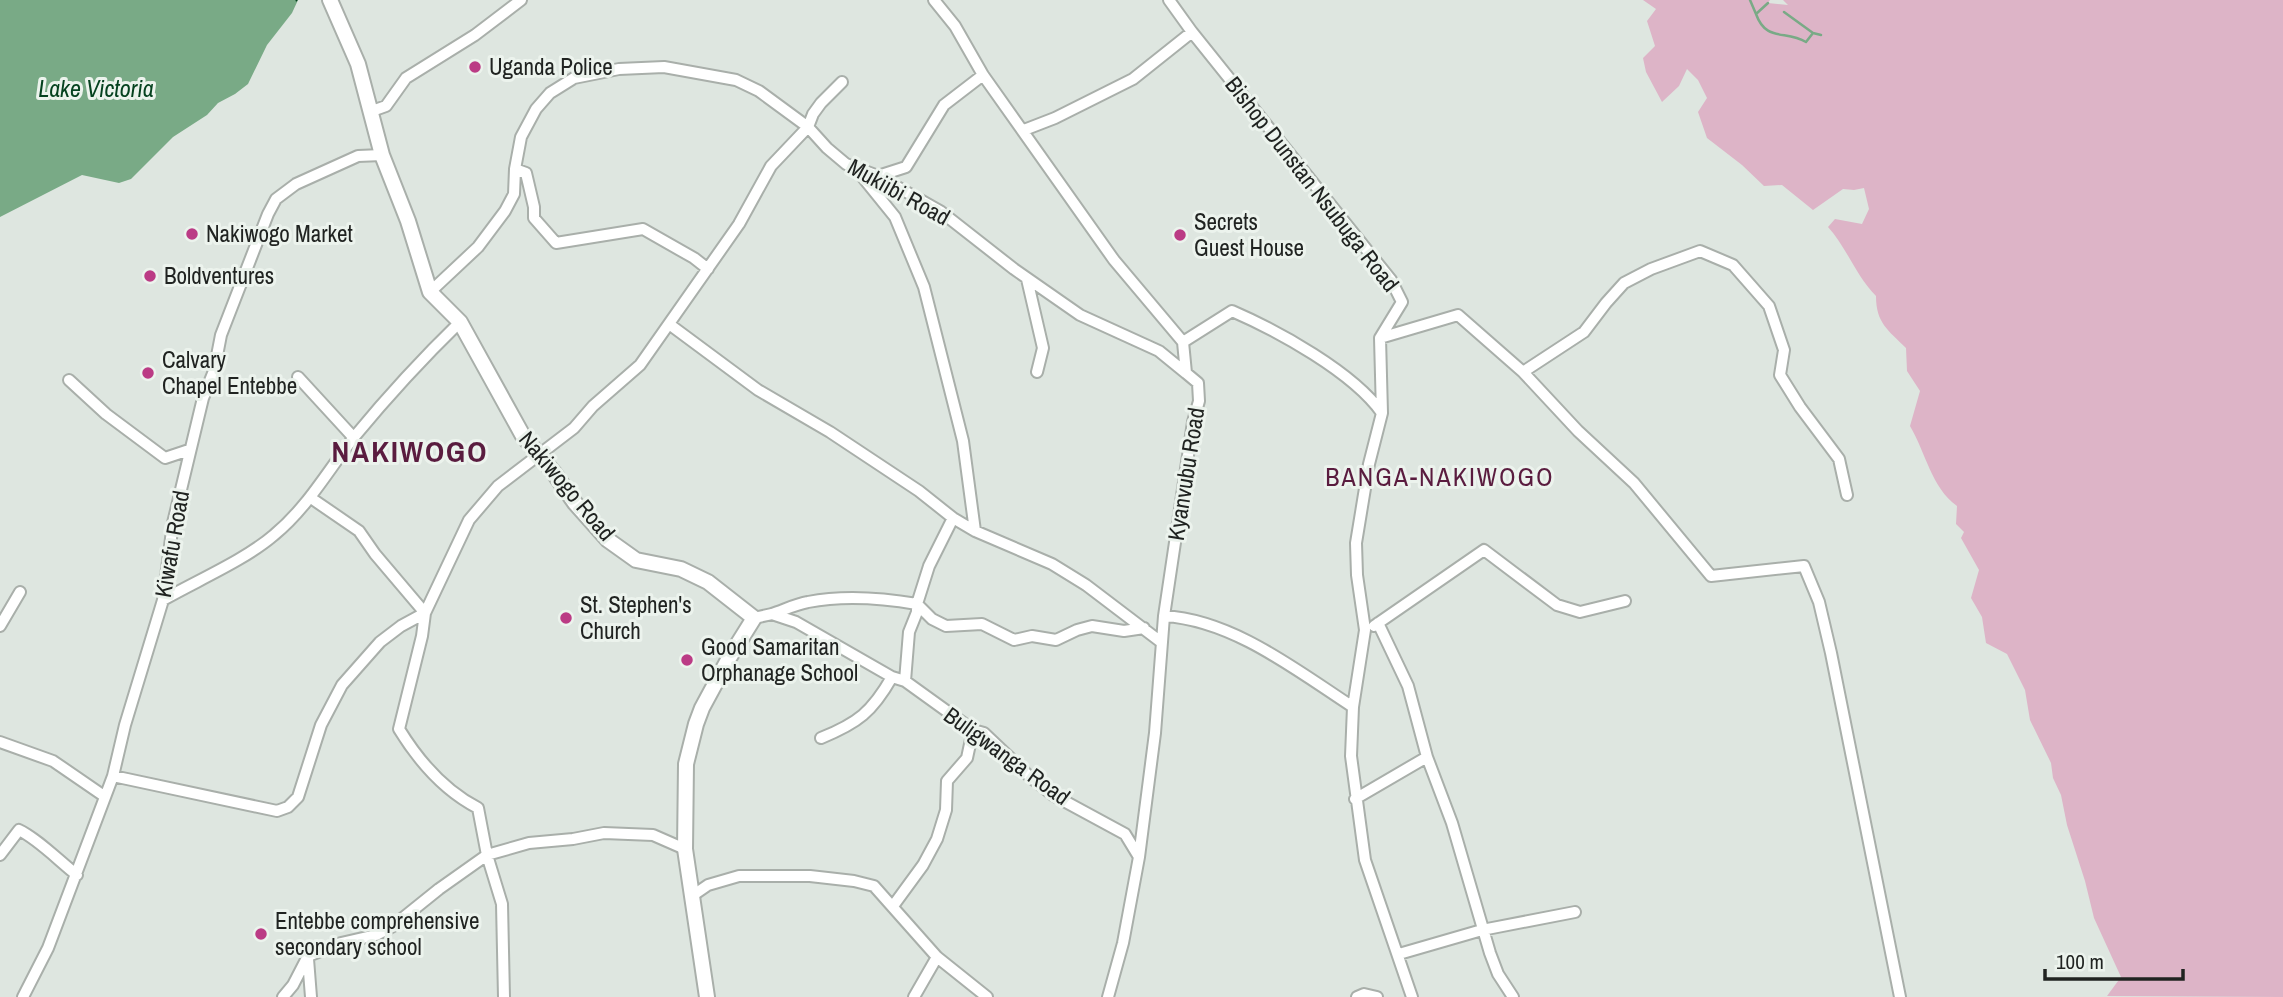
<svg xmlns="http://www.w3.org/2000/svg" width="2283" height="997" font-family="'Archivo Narrow',sans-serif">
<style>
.green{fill:#ddb4c7}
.water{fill:#79aa86}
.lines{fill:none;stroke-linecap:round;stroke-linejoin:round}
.stream{stroke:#79aa86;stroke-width:2.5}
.ferry{stroke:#05421f;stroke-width:2;stroke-dasharray:9 7;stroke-linecap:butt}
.minor-casing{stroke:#a9afaa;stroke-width:14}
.tertiary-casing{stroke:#a9afaa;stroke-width:18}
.minor{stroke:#fff;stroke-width:10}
.tertiary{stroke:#fff;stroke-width:14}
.poi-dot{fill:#bb3b85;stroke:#ecf3ed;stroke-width:2.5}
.labels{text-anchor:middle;stroke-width:6;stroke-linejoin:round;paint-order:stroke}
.poi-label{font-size:23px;fill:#202321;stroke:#ecf3ed;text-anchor:start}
.street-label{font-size:23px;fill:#202321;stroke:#ecf3ed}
.water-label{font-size:24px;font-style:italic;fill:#05421f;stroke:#ecf3ed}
.quarter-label{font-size:26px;letter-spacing:2px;fill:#5a1c3f;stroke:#ecf3ed}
.district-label{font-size:30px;font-weight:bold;letter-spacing:2px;fill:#5a1c3f;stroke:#ecf3ed}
</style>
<rect width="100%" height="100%" fill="#dee6e0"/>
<path class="green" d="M1643,0H1770L1768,3L1788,5L1783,0H2283V997L2107,996L2121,977L2094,918L2085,881L2067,825L2061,795L2053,778L2051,763L2030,720L2025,690L2007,654L1986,643L1982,617L1971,598L1979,570L1961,538L1964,532L1956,524L1957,506C1931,487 1926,453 1910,426L1920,391L1907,371L1906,348C1888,330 1876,323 1876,296C1856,276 1847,248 1828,227L1835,219L1862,224L1869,209L1864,188L1854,190L1843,189L1813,210L1782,185L1764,186L1742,165L1707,138L1698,112L1707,98L1698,80L1687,69L1679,86L1662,102L1646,72L1643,58L1655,46L1647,21L1656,9Z"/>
<path class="water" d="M0,0H298L292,13L267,45L248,84L235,94L218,103L207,115L173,137L131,179L119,183L82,175L0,217Z"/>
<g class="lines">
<path class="stream" d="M1750,0L1756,14
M1768,3L1756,14C1766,42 1785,30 1806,42L1813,33
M1784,12L1813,33L1821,35"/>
<path class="ferry" d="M296,0L297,1"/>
<defs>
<path id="minor" d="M934,0L955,26L983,75L1114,260L1183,342L1186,373L1198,383L1199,401L1193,422L1164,616L1155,733L1139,857L1123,943L1108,997
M1169,0L1192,32L1391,280L1402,302L1380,338L1382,413L1369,464L1356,543L1357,575L1365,630L1353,707L1351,756L1365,860L1412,997
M372,111L386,106L406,78L475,35L521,0
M1024,130L1055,118L1133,79L1192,32
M515,169L526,173L534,207V218L556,243L643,229L694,258L708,269
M857,170L895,217L924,287L963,441L975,531
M878,176L906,167L944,105L983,75
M1027,279L1043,348L1037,372
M430,292L478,247L505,211L514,194L515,169L521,137L536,109L550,93L574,78L619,69L664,67L736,80L759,91L808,127L827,148L846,164L878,176L940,211L1014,269L1080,315L1159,351L1186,373
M669,324L758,390L830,432L919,491L953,518L975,531L1052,564L1086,585L1161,642
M1380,338L1458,315L1523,372L1578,431L1634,483L1711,576L1804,566L1819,602L1831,653L1900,997
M1183,342L1232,311C1278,331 1353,372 1382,413
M1523,372L1584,332L1606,303L1624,283L1651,269L1700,251L1733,265L1769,306L1784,350L1780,375L1800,407L1839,459L1847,495
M298,377L354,438
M69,380L106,414L165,458L189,450
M953,518L929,566L917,604L932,619L946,626L982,624L1014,640L1032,636L1056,640L1077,630L1092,626L1124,631L1144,628
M163,600C198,580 245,560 274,535C308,507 328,470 355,436C388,396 423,358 460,322
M772,614C784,610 796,604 808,602C844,595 882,598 917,604V612L909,632L905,681
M1164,616C1233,620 1296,670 1353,707
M754,618L772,614L796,622L892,677L905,681L973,730L984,733L1029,776L1053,795L1125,834L1139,857
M1378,623L1408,686L1427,757L1452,823L1490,953L1498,974L1513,997
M0,626L20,592
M1374,626L1484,550L1557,605L1580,612L1625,601
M821,738C858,723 872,712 892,677
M0,742L53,761L104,796
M113,776L277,811L288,807L298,797L321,725L342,685L380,642L401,626L425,613L375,554L359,531L311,498
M1355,799L1427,757
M0,855L19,830C38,839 59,861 77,875
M692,896L708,885L739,876H810L854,881L874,886L937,957L987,997
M893,906L923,865L937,839L946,810L947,781L967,758L973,730
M1399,954L1482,930L1575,912
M308,959L311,997
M23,997L48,948L113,776L125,725L163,600L173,523L203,398L214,371L221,335L268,214L276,199L296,184L358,156L382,155
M283,997L293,985L308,956L341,943L376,935L393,926L439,889L487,855L529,843L573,839L604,833L653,835L685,849
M504,997L502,904L487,855L478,808C445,791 418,760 399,729L422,636L425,613L469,520L498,486L574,428L593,406L640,365L739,224L771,166L808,127L813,114L821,103L842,82
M914,997L937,957
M1357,997L1364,994L1377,997"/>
<path id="tertiary" d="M330,0L358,64L382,155L408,221L430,292L460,322L523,436L554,473L575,503L608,540L636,560L681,569L708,582L754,618L729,658L702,708L696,724L686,764L685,849L707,997"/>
</defs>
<use href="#minor" class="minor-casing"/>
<use href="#tertiary" class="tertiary-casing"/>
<use href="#minor" class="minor"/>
<use href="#tertiary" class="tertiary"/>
</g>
<g class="poi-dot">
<circle cx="475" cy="67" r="7"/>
<circle cx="192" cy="234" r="7"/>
<circle cx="1180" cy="235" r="7"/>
<circle cx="150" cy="276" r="7"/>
<circle cx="148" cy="373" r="7"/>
<circle cx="566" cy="618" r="7"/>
<circle cx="687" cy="660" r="7"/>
<circle cx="261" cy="934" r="7"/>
</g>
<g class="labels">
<g class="poi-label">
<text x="489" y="75">Uganda Police</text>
<text x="1194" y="230">Secrets<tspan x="1194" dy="26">Guest House</tspan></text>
<text x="206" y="242">Nakiwogo Market</text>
<text x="164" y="284">Boldventures</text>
<text x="162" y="368">Calvary<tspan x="162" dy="26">Chapel Entebbe</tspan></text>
<text x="580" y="613">St. Stephen's<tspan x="580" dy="26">Church</tspan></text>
<text x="701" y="655">Good Samaritan<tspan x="701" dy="26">Orphanage School</tspan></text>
<text x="275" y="929">Entebbe comprehensive<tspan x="275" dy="26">secondary school</tspan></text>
</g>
<g class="street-label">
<text transform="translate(1312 184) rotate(52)" y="8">Bishop Dunstan Nsubuga Road</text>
<text transform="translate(899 192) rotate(29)" y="8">Mukiibi Road</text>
<text transform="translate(1186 474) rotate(-81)" y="8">Kyanvubu Road</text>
<text transform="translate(567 486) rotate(50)" y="8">Nakiwogo Road</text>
<text transform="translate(172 544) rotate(-80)" y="8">Kiwafu Road</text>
<text transform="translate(1007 756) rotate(36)" y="8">Buligwanga Road</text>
</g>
<g class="water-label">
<text x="96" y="97">Lake Victoria</text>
</g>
<g class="quarter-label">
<text x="1440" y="486">BANGA-NAKIWOGO</text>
</g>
<g class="district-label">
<text x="410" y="462">NAKIWOGO</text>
</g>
</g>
<path d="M2045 969v10h138v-10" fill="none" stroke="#202321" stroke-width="3.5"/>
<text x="2056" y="969" font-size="21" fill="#202321" stroke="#ecf3ed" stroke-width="5" paint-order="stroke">100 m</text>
</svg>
